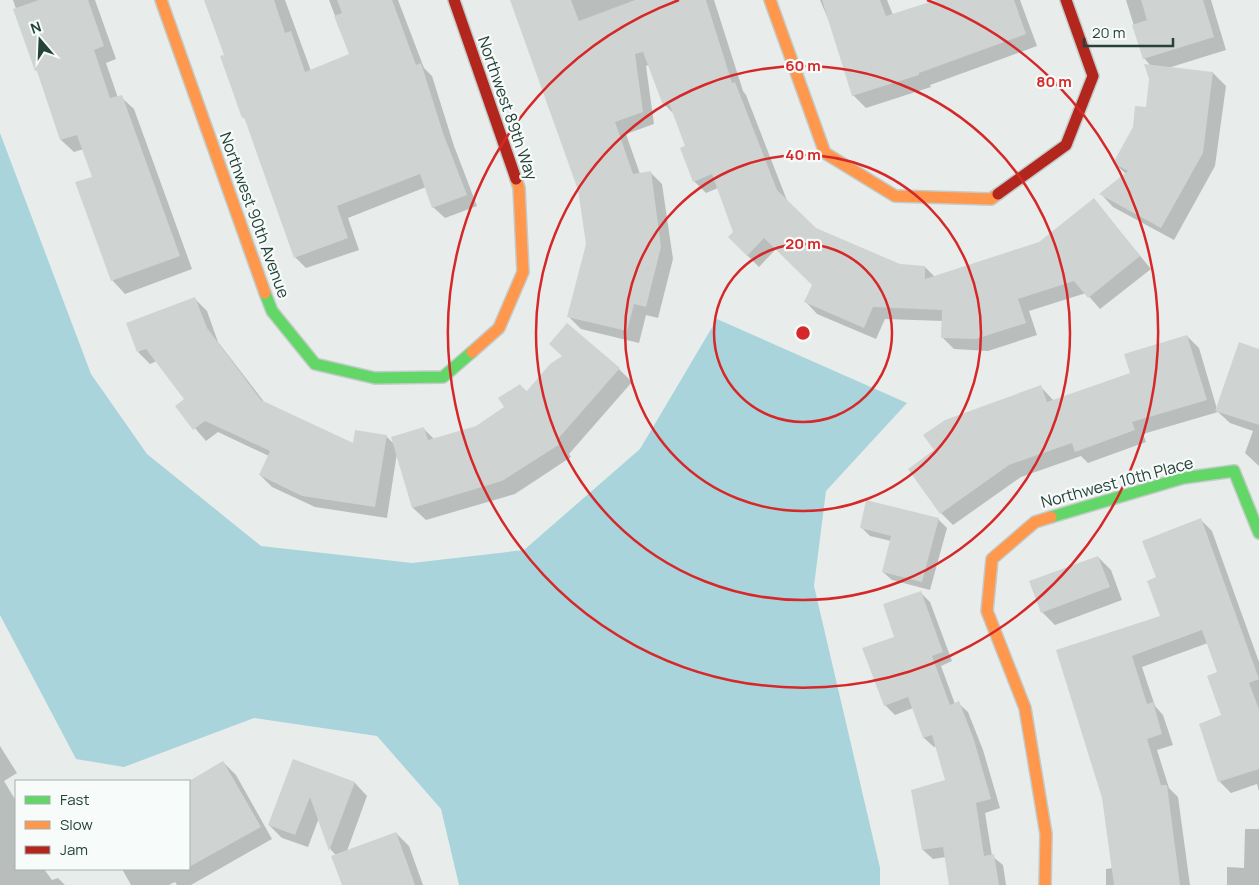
<svg xmlns="http://www.w3.org/2000/svg" width="1259" height="885" font-family="Manrope,sans-serif">
<style>
.water{fill:#a9d4db}
.shadow{fill:#0003}
.building{fill:#cfd4d2}
.lines{fill:none;stroke-linecap:round;stroke-linejoin:round}
.fast-casing{stroke:#c3cbc8;stroke-width:14}
.slow-casing{stroke:#c3cbc8;stroke-width:14}
.jam-casing{stroke:#c3cbc8;stroke-width:14}
.fast{stroke:#63d668;stroke-width:11}
.slow{stroke:#ff974d;stroke-width:11}
.jam{stroke:#b3261e;stroke-width:11}
.ring{fill:none;stroke:#d62828;stroke-width:2.5}
.labels{text-anchor:middle;stroke-width:4.5;stroke-linejoin:round;paint-order:stroke}
.street-label{font-size:16px;fill:#24423a;stroke:#f7fbf9}
.centre{fill:#d62828;stroke:#f7fbf9;stroke-width:2.5}
.ring-label{font-size:15px;text-anchor:middle;font-weight:bold;fill:#d62828;stroke:#f7fbf9;stroke-width:4.5;stroke-linejoin:round;paint-order:stroke}
</style>
<rect width="100%" height="100%" fill="#e8edeb"/>
<path class="water" d="M0,133L91,374L147,454L261,546L412,563L524,550L640,449L717,319L907,403L826,491L814,586L880,868V885H459L441,809L377,736L254,718L124,767L76,759L0,615Z"/>
<path class="shadow" d="M13,0H95L116,59L106,63L118,98L121,97L134,109L192,269L125,294L113,281L77,183L94,177L84,149L74,152L61,140Z
M206,0H285L311,71L350,55L329,0H398L424,68L432,76L454,146L477,206L445,218L433,207L426,187L348,218L359,250L306,268L295,257L247,121L243,117L222,57L226,55Z
M511,0H714L743,91L746,95L788,203L815,229L900,266L925,267L935,277L1040,243L1094,200L1151,269L1100,309L1086,293L1029,311L1037,335L988,351L954,349L942,337L943,321L885,319L876,339L817,314L806,302L813,285L776,249L759,267L729,237L735,232L718,188L706,193L694,181L686,146L674,114L664,104L649,65L646,66L654,124L626,134L640,174L650,172L662,184L673,259L658,318L646,315L639,343L581,329L569,317L587,244L579,189Z
M820,0H887L893,15L940,0H1020L1037,46L930,85L931,87L866,108L853,95L832,28Z
M1126,0H1211L1226,50L1168,68L1213,73L1226,86L1215,166L1174,240L1113,207L1101,194L1126,174L1114,163L1147,108L1151,66L1144,58Z
M195,299L207,311L218,342L265,403L354,444L386,436L395,445L423,428L435,440L477,427L506,407L520,385L527,392L619,369L632,382L569,454L571,457L515,494L426,520L413,508L397,453L387,518L315,507L272,487L260,475L269,456L218,432L206,441L176,406L185,399L157,361L150,364L138,352Z
M1187,336L1199,348L1217,409L1259,350V466L1245,453L1253,431L1230,423L1218,412L1143,434L1146,442L1088,463L1081,456L1021,477L953,525L941,513L1041,387L1054,401L1131,374Z
M938,519L947,528L930,590L892,580L883,572L891,541L870,536L861,527Z
M1201,520L1212,531L1259,662V791L1257,784L1231,793L1220,782L1201,724L1223,715L1219,673L1208,643L1142,667L1155,706L1163,715L1173,745L1157,750L1169,788L1178,797L1190,885H1106V869L1113,868L1103,798L1058,651L1162,617L1158,578Z
M1098,557L1111,570L1122,600L1055,625L1042,612Z
M920,592L930,602L952,661L941,666L955,704L958,703L968,712L983,750L1000,808L985,813L992,856L1003,865L1006,885H950L946,857L933,859L923,850L946,781L936,746L934,747L924,738L913,708L895,715L885,705L896,638Z
M0,746L17,773L4,781L16,801V869H44L52,880L58,878L65,885H0Z
M293,760L355,783L367,796L347,851L396,833L409,846L423,885H343L336,855L331,850L319,818L308,847L282,838L269,825Z
M223,762L236,775L272,839L191,885H177L175,882L169,885H131L122,869H189V782Z
M1245,829H1259V885H1227V867L1244,868Z"/>
<path class="building" d="M39,0H88L104,46L94,50L110,98L122,95L180,256L111,281L75,182L92,177L77,135L60,140L37,71H35L13,9Z
M204,0H274L285,33L291,31L305,72L349,54L334,16L342,13L337,0H392L416,65L421,63L443,133L467,195L432,208L420,174L337,206L348,238L294,258L244,117L242,118L220,56L224,55Z
M510,0H571L579,21L635,0H706L732,83L735,82L777,190L816,228L900,264L925,266V279L1039,242L1094,198L1140,256L1088,298L1074,281L1018,299L1026,323L976,339L941,338L942,310L873,307L864,328L804,302L812,285L764,238L747,256L728,237L733,232L712,174L693,182L680,148L685,146L669,103L663,105L643,52L635,54L643,112L615,122L633,174L651,171L661,247L646,307L634,304L627,331L567,317L586,244L578,190Z
M822,0H880L886,16L936,0H1014L1026,34L919,73V75L852,96Z
M1141,0H1203L1214,37L1143,59L1132,25L1147,20Z
M1144,64L1213,72L1203,153L1161,228L1099,194L1128,171L1113,163L1133,127L1135,106L1146,107L1149,79Z
M195,297L207,328L261,400L353,443L355,430L387,435L375,507L302,496L259,475L270,451L205,421L193,430L175,406L184,399L146,349L137,352L126,323Z
M567,323L620,368L557,440L560,444L502,481L412,508L391,437L424,427L428,440L476,426L504,407L498,398L520,384L526,392L550,364L562,356L549,344Z
M1187,335L1207,400L1132,422L1135,430L1075,452L1072,443L1009,465L940,514L908,469L934,450L923,435L945,420L1041,385L1047,402L1130,373L1124,354Z
M1239,342L1259,349V425L1215,411Z
M866,500L939,518L922,582L882,572L891,536L860,528Z
M1201,518L1259,679L1249,683L1259,709V769L1218,782L1199,724L1221,715L1207,676L1217,672L1202,630L1132,656L1147,704L1153,702L1162,734L1147,739L1161,785H1167L1180,885H1114L1102,798L1056,650L1160,616L1147,581L1156,577L1142,541Z
M1098,556L1110,587L1041,613L1029,581Z
M921,591L943,652L932,656L950,705L959,701L974,740L991,799L976,803L984,856L994,854L999,885H949L943,847L922,850L911,790L945,780L932,735L923,738L908,697L884,706L862,648L894,637L883,604Z
M293,759L355,782L329,851L310,797L295,835L268,825Z
M223,761L261,827L189,867V781Z
M396,832L415,885H342L331,856Z"/>
<g class="lines">
<defs>
<path id="fast" d="M265,293L272,311L315,364L375,378L443,377L472,352
M1051,517L1183,478L1234,471L1259,533"/>
<path id="slow" d="M161,0L265,293
M770,0L825,153L895,196L991,199L998,194
M472,352L499,328L523,272L519,188L516,179
M1045,885L1046,834L1025,708L987,611L992,559L1035,522L1051,517"/>
<path id="jam" d="M454,0L516,179
M998,194L1066,145L1093,76L1066,0"/>
</defs>
<use href="#fast" class="fast-casing"/>
<use href="#slow" class="slow-casing"/>
<use href="#jam" class="jam-casing"/>
<use href="#fast" class="fast"/>
<use href="#slow" class="slow"/>
<use href="#jam" class="jam"/>
</g>
<g class="ring">
<circle cx="803" cy="333" r="89"/>
<circle cx="803" cy="333" r="178"/>
<circle cx="803" cy="333" r="267"/>
<path d="M927 0A355 355 0 1 1 679 0"/>
</g>
<g class="labels">
<g class="street-label">
<text transform="translate(508 108) rotate(71)" y="6">Northwest 89th Way</text>
<text transform="translate(255 215) rotate(70)" y="6">Northwest 90th Avenue</text>
<text transform="translate(1117 482) rotate(-15)" y="6">Northwest 10th Place</text>
</g>
</g>
<circle cx="803" cy="333" r="8" class="centre"/>
<g class="ring-label">
<text x="803" y="71">60 m</text>
<text x="1054" y="87">80 m</text>
<text x="803" y="160">40 m</text>
<text x="803" y="249">20 m</text>
</g>
<rect x="15" y="780" width="175" height="90" fill="#f7fbf9" stroke="#a3b1ad"/>
<rect x="25" y="796" width="25" height="8" fill="#63d668" stroke="#a3b1ad"/>
<text x="60" y="805" font-size="15" fill="#24423a">Fast</text>
<rect x="25" y="821" width="25" height="8" fill="#ff974d" stroke="#a3b1ad"/>
<text x="60" y="830" font-size="15" fill="#24423a">Slow</text>
<rect x="25" y="846" width="25" height="8" fill="#b3261e" stroke="#a3b1ad"/>
<text x="60" y="855" font-size="15" fill="#24423a">Jam</text>
<g transform="translate(40 40) rotate(341)" stroke="#f7fbf9" stroke-width="4" paint-order="stroke">
<path d="M0-4L9 19L0 12L-9 19Z" fill="#24423a"/>
<text y="-8" font-size="14" font-weight="bold" text-anchor="middle" fill="#24423a">N</text>
</g>
<path d="M1084 38v8h89v-8" fill="none" stroke="#24423a" stroke-width="2.5"/>
<text x="1092" y="38" font-size="15" fill="#24423a" stroke="#f7fbf9" stroke-width="4" paint-order="stroke">20 m</text>
</svg>
